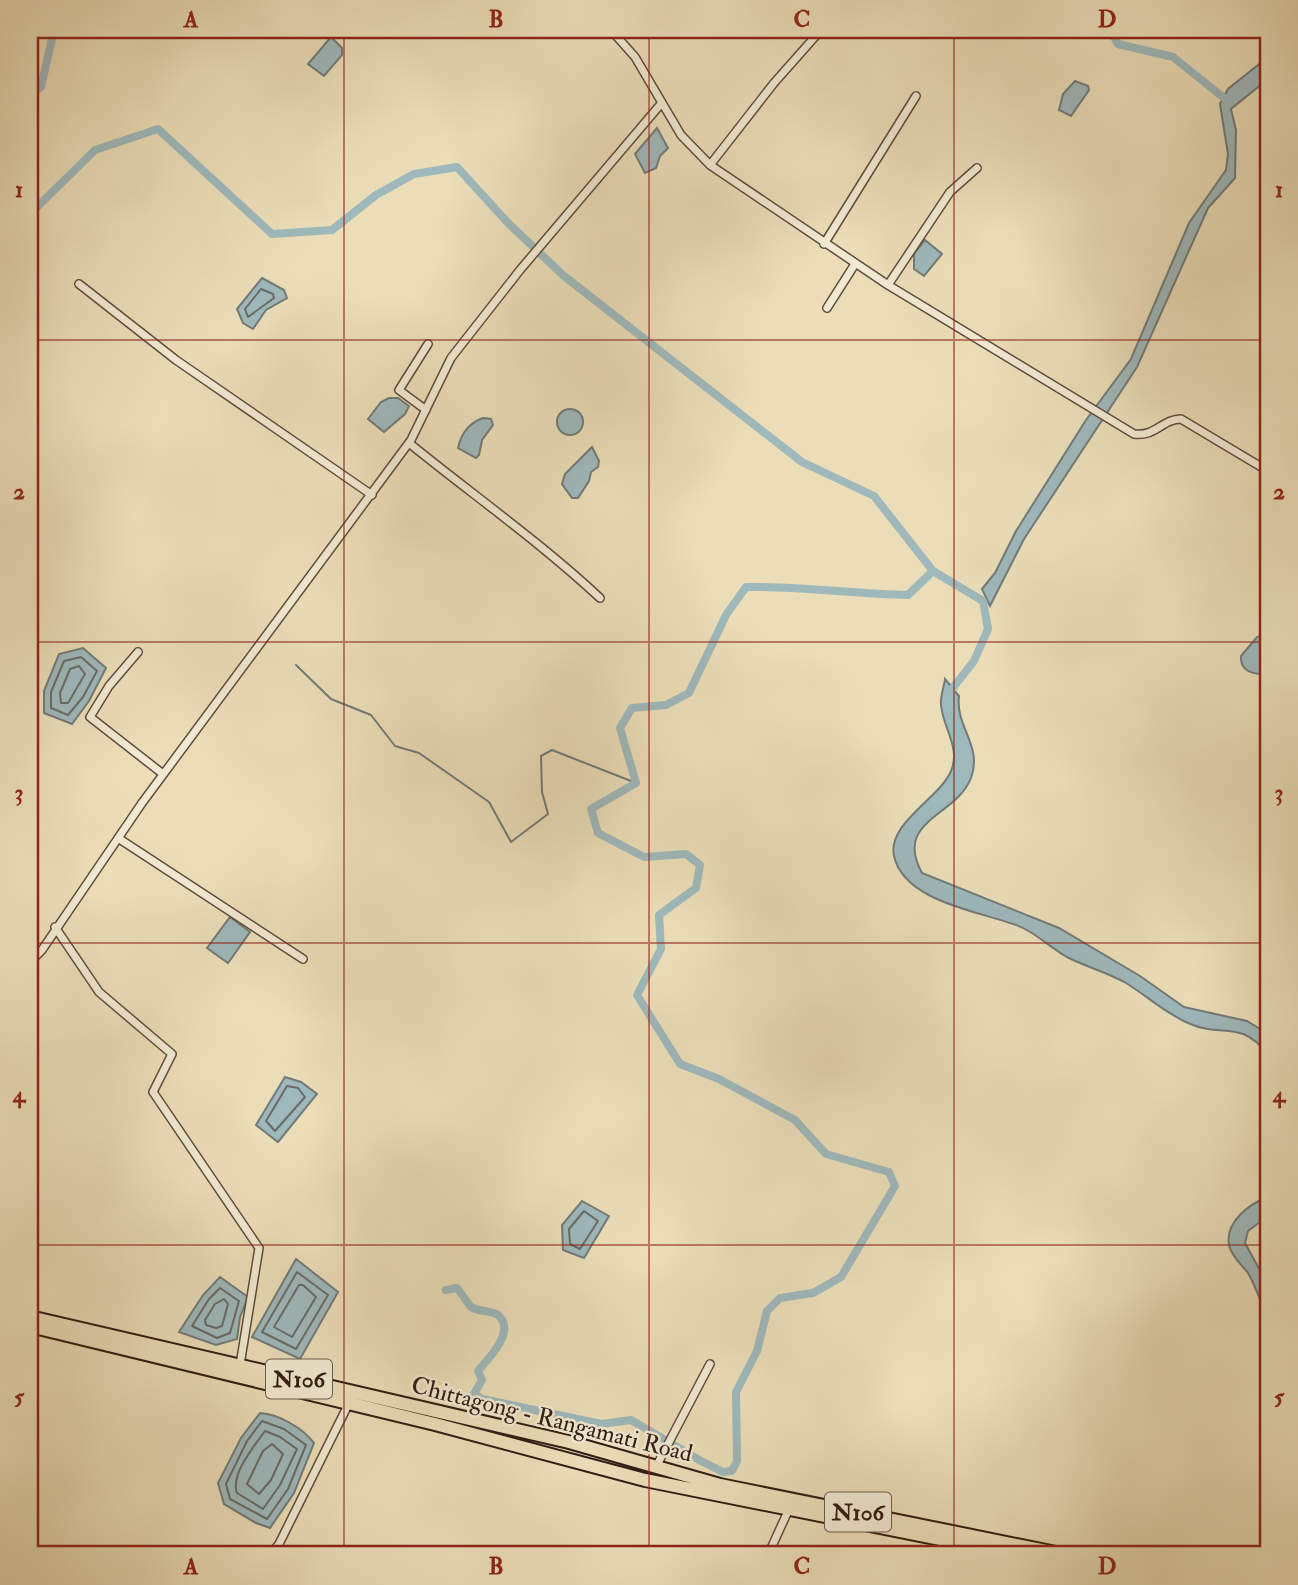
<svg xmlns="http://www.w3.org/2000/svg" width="1298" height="1585" font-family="'IM FELL Double Pica',serif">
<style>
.water{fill:#9eb8bb;stroke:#727a78;stroke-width:2}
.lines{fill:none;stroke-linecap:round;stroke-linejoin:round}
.shore{stroke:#686a67;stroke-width:2}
.stream{stroke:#727a78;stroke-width:2}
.canal{stroke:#9eb8bb;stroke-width:8}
.minor-casing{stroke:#5f4c3c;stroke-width:10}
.trunk-casing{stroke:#311c13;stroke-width:16}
.minor{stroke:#f1e9d1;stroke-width:7}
.trunk{stroke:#eaddb8;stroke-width:12}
.grid{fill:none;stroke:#8f2418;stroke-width:2;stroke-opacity:0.55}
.labels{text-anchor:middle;stroke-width:5;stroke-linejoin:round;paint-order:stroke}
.shield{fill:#f1e9d1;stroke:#6b5a4c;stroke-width:2}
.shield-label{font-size:23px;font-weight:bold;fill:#311c13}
.street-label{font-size:24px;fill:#311c13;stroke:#f1e9d1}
.neatline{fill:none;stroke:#8f2418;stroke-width:2.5}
.grid-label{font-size:23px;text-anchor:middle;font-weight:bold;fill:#8f2418}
</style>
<rect width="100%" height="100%" fill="#eaddb8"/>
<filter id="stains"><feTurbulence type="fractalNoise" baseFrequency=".00286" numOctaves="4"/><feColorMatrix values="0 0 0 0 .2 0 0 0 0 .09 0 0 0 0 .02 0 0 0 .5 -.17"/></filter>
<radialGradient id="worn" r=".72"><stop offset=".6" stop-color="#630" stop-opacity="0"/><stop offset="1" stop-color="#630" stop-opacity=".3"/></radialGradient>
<path class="water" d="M331,37L342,48V55L324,76L308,64Z
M1268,57V79L1231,109L1236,130L1235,178L1208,208L1137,367L1024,539L990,606L982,589L995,573L1016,531L1086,420L1131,359L1189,223L1226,170L1228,154L1220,104L1228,89Z
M1075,81L1088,86L1089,90L1071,116L1059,110L1063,94Z
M657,128L668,148L660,156L656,168L645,173L635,154Z
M925,240L942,254L924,276L914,269V254Z
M262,278L284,290L287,298L266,310L253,329L243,323L237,309Z
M389,398H398L409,406L405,414L384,432L368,419L381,402Z
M557 422a13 13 0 1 1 26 0a13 13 0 1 1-26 0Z
M483,418L491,419L493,425L482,440L479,455L476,458L458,448C461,434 469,423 483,418Z
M592,447L599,461L598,467L591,472L589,481L578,498H572L562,484L565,474Z
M1268,633V670L1263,674C1251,674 1240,670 1241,656L1257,637Z
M83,648L106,668L89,701L72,724L44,713V691L59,654Z
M945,679L959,696C955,727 983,746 971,778C956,817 893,820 922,873L1059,928L1140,976L1184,1007L1247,1021L1268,1034V1054C1238,1018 1223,1039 1188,1023C1165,1013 1147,996 1126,983C1107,972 1086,967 1067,957C1049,947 1033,930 1013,924C977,911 904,901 894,856C887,823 940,798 951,771C961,748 943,728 941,705C940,697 944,687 945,679Z
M230,917L250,932L228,963L207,948Z
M285,1077L301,1082L317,1094L278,1142L256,1125Z
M1268,1197V1216L1248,1231L1245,1243L1268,1285V1320C1262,1305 1256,1287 1248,1273C1242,1265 1231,1256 1229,1245C1225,1222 1249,1204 1268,1197Z
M582,1201L609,1216L584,1258L563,1250L562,1225Z
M296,1259L338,1292L300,1359L252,1337Z
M220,1277L248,1297L240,1317L237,1339L216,1345L179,1332L203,1295Z
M260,1413C278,1414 303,1428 314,1443L294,1493L270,1528L256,1523L224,1504L218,1483L241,1438Z"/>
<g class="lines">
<path class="shore" d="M261,289L273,294L274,298L248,317L245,309Z
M81,657L97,671L83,697L68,715L51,708V692L64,661Z
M79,666L85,674L68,703H61L60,693L70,669Z
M287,1086L298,1088L305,1097L275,1131L266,1121Z
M584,1211L598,1221L580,1249L570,1244L569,1229Z
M297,1272L328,1295L296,1349L262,1332Z
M299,1285H303L316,1297L292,1337L274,1327Z
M220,1288L239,1301L230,1333L217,1338L192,1326L209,1299Z
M224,1299L228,1304L222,1326L216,1328L206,1325L205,1320L215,1304Z
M262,1421L284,1429L306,1445L288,1489L267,1519L230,1499L226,1484L247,1441Z
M265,1431L280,1437L297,1449L280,1485L263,1509L237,1493C230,1475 254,1446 265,1431Z
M272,1444L283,1454L271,1480L259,1494L247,1484L263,1451Z"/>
<path class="stream" d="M296,665L331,699L371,715L395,746L419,753L489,802L511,842L548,814L542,792L541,756L552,750L636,783"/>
<path class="canal" d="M1116,30L1113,35L1118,44L1173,57L1229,102
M30,96L41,87L54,30
M30,214L95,150L158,129L272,234L332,230L376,195L414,174L457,167L509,224L564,276L802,462L874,496L933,571L983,601L988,629L974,661L948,694
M446,1290L457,1288L471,1307C479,1312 491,1310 498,1315C517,1331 488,1359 478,1371L482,1380L474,1394L482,1399L601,1424L631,1420L701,1461L723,1472L732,1471L737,1461L736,1392L757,1351L767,1311L780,1298L813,1293L841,1277L895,1186L889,1172L826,1154L795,1120L719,1079L680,1064L637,995L661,949L659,915L696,888L700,865L686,854L644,857L598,833L591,809L636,783L620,728L632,708L666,705L689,693L726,615L746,587C800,586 854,594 908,595L933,571"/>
<defs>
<path id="minor" d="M611,30L635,57L681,135L710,165L888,285L1134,434C1156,437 1162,419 1181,419L1268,471
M710,165L774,83L821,30
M824,244L916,96
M79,284L176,360L372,495
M888,285L950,192L977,168
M827,308L855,264
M426,410L399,390L428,344
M409,443C473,495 540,542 600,598
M138,652L109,686L90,717L163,774
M118,838L303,959
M55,927L99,992L172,1054L153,1092L259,1248L240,1365
M30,962L42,950L142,803L411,440L451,358L520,270L660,105
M657,1465L710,1364
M270,1555L279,1544L349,1403
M768,1555L789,1509"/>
<path id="trunk" d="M30,1317L569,1442L720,1485L1066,1555
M30,1326L435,1424L645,1480L1020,1555"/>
</defs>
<use href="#minor" class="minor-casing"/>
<use href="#trunk" class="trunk-casing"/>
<use href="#minor" class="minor"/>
<use href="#trunk" class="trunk"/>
</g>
<path class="grid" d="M344,30V1555M649,30V1555M954,30V1555M30,340H1268M30,642H1268M30,943H1268M30,1245H1268"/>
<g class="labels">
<g class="shield">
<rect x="266" y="1359.5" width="66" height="39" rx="5"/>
<rect x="825" y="1492.5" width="66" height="39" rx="5"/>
</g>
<g class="shield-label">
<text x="299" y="1387">N106</text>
<text x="858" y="1520">N106</text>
</g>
<g class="street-label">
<text transform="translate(552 1419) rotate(14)" y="8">Chittagong - Rangamati Road</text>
</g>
</g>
<rect width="1298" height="1585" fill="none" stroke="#eaddb8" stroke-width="77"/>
<rect x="38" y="38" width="1222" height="1508" class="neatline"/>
<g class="grid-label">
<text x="191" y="27">A</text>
<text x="496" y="27">B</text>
<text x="802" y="27">C</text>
<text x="1107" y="27">D</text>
<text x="19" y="197">1</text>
<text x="1279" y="197">1</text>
<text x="19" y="499">2</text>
<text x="1279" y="499">2</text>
<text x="19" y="800">3</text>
<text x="1279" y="800">3</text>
<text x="19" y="1102">4</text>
<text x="1279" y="1102">4</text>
<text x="19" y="1404">5</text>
<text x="1279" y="1404">5</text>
<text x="191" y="1574">A</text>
<text x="496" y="1574">B</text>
<text x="802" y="1574">C</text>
<text x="1107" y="1574">D</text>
</g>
<rect width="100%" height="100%" filter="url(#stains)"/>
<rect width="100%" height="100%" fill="url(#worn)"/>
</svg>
